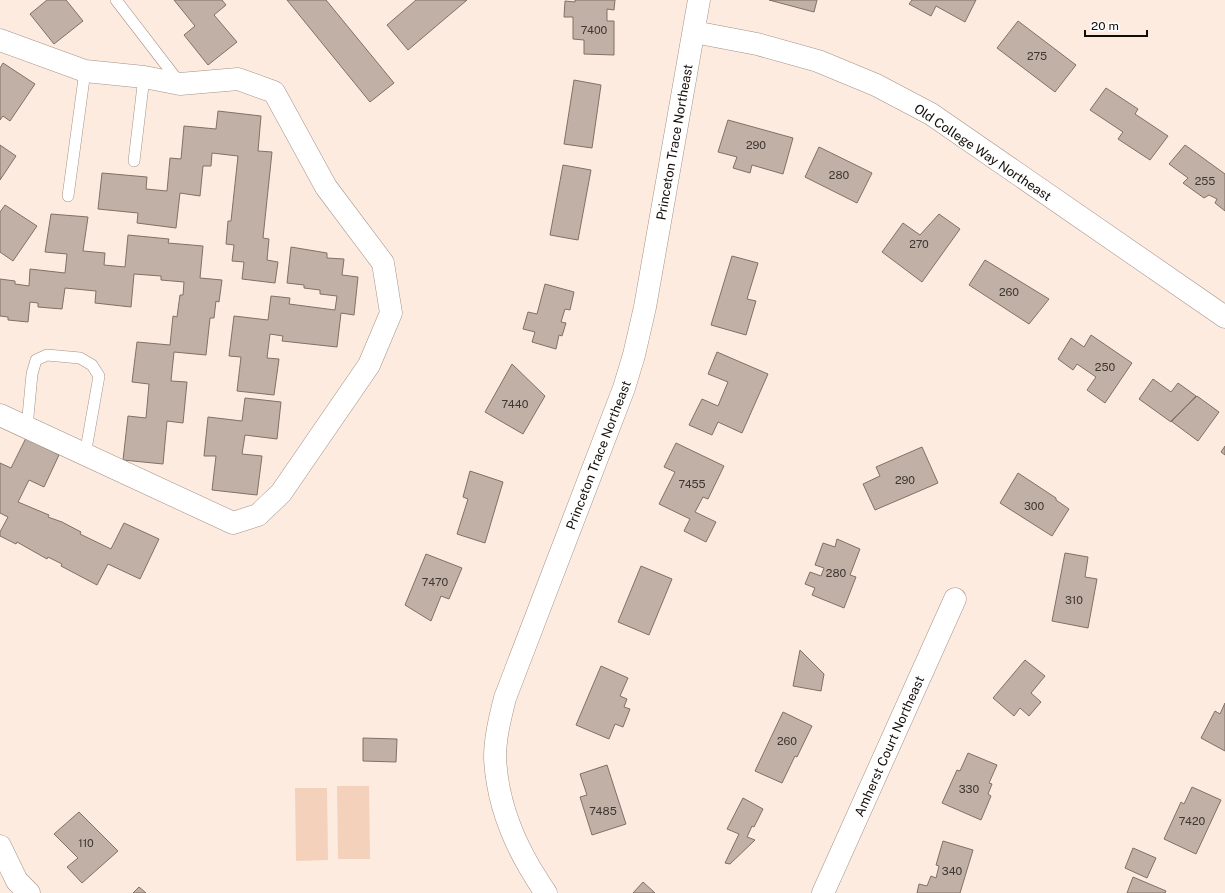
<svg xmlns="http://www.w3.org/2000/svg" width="1225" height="893" font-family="'Public Sans',sans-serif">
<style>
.green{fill:#f4d1ba}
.building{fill:#c1b0a5;stroke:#807065}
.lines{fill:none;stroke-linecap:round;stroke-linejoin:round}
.service-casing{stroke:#a39287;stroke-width:12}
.minor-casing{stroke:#a39287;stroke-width:23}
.service{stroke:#fff;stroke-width:11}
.minor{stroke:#fff;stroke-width:22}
.labels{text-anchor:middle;stroke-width:3.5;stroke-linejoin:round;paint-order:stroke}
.number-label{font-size:11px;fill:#3e3630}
.street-label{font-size:13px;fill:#130d09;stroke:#fff}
</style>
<rect width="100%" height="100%" fill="#fdebdf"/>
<path class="green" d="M337,786H369L370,859H338Z
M295,788H327L328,860L296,861Z"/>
<path class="building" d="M47,0H66L83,21L54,44L30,14Z
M174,0H222L226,5L214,15L237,42L208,65L184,35L195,26Z
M287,0H326L394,83L370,102Z
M416,0H467L408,50L387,25Z
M575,0H615L614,10L607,9V21H614V55L584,54V40L573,39V17H564L565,1L575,2Z
M769,0H817L814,12Z
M912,0H976L965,22L936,6L931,16L909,4Z
M1018,21L1076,65L1055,92L997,48Z
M3,63L35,84L10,121L3,116L0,120V68Z
M574,80L601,85L592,148L564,144Z
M1106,88L1138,109L1135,114L1168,136L1150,160L1118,139L1123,132L1090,110Z
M218,111L261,116L258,151L272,152L263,238L269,239L267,260L278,262L275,283L242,279L244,262L232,261L234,245L226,244L228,221H231L238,156L212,153L211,166H203L200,196L180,193L176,228L137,223L138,213L98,209L102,173L147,177L146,189L167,191L170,158L181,159L184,126L216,129Z
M728,120L793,138L783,174L752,165L750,173L733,168L737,157L718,152Z
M0,145L16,156L0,180Z
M1185,145L1225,174V211L1215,203L1217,199L1209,195L1204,198L1183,183L1188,178L1169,164Z
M819,147L872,173L857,203L805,177Z
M563,165L591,170L578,240L550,235Z
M5,205L37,226L13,261L0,252V212Z
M51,214L88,217L83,251L105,253L104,265L125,267L128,235L169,239L168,243L203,246L200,278L222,280L219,302L216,301L214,318H210L206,355L174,352L171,381L187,382L183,423L167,421L163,464L123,460L128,416L146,418L149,384L132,382L137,342L170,345L173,316L177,317L180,295H183L184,282L161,280V276L134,274L131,307L95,303L96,291L65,288L62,309L38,307V303L30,302L28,322L8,320V317L0,316V279L15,281V284L29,286L30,269L65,273L67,254L45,252Z
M939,214L960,229L922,282L882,252L903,223L920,235Z
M291,247L327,253V258L344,259L342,275L358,277L354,315L341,313L337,347L282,341L283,336L270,334L267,358L279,359L274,395L237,391L241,357L229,356L234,316L268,320L271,296L290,298L289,304L335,310L337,296L320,294V290L304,288V285L287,283Z
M732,256L758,263L747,299L756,301L746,335L711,325Z
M985,260L1049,299L1029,324L969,285Z
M545,284L574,292L570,310L565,309L561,322L566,323L562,336L559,335L556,349L532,342L535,332L523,329L528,312L537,314Z
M1091,335L1132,363L1105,403L1087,390L1096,377L1077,364L1073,370L1058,359L1071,338L1084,347Z
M717,352L768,374L742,433L718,422L712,435L689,425L702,399L718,406L728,382L708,374Z
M512,364L545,396L523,434L485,412Z
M1153,379L1171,392L1178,383L1196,396L1171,422L1139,399Z
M1197,396L1219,412L1198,441L1171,421Z
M245,398L281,402L277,439L245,435L242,454L262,456L257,495L212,490L216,456H204L208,417L242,421Z
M26,438L59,455L44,487L29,480L18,502L49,515L48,517L62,522L81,532L80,534L111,549L124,523L159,539L140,579L108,564L97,585L61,566L62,564L48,557L47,559L17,542L16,544L0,536V532L8,517L0,513V463L11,468Z
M676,443L724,466L708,499L703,497L695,512L716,522L706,542L684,531L690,519L659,504L675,472L664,467Z
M1225,446V455L1221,452Z
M922,447L938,483L875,510L863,484L880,476L876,467Z
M470,471L503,482L485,543L457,534L468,499L463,497Z
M1018,473L1056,498V500L1069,509L1052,536L1000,503Z
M837,539L860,549L850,575L856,577L844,608L812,595L815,588L805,584L810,572L821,576L824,568L815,565L823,543L835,547Z
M1065,553L1088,557L1085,577L1097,579L1088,628L1052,621Z
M426,554L462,568L449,599L441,596L431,621L405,605Z
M641,566L672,579L649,635L618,622Z
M800,650L824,674L821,691L793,686Z
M1025,660L1045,676L1031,693L1041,702L1029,716L1020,708L1014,716L993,698Z
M601,666L628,678L620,696L627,699L624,707L630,709L623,727L615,724L609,739L576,725Z
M1225,703V751L1201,738L1215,711L1220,714Z
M783,712L812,726L797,757L795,756L782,783L755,771Z
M363,738L397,739L396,762L363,761Z
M968,753L997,765L989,783L992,784L988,794L991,796L981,820L942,803L957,770L960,771Z
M607,765L626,824L592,835L580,797L587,795L580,774Z
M1192,787L1221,800L1196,854L1164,839L1181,802L1184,804Z
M743,798L763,809L754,827L752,826L747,837L755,840L730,864L725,863L739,834L727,829Z
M79,812L118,851L82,883L67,867L78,858L54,834Z
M943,841L973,850L960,893H917L919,884L927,886L931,876L936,878L939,866L936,865Z
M1133,848L1156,858L1147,878L1125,868Z
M1133,877L1166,891L1165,893H1127Z
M643,882L655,893H633Z
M139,887L146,893H133Z"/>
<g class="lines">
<defs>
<path id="service" d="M116,0L179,82
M134,161L144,77
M68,196L85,71
M27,427L32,374L36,360L47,355L80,358L92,365L99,376L85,455"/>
<path id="minor" d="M694,32L757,44L818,61L876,85L931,114L1225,317
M0,40L85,71L144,77L180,84L238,79L274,92L326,187L383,263L391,313L369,365L281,493L258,515L233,523L0,415
M0,846L17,881L29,893
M546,893C540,885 535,876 530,868C510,834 497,797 495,758C495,738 500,718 505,698L624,388L634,355L645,307L699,0
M823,893L955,599"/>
</defs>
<use href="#service" class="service-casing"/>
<use href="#minor" class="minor-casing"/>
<use href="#service" class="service"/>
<use href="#minor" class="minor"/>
</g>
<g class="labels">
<g class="number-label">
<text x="594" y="34">7400</text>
<text x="1037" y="60">275</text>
<text x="756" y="149">290</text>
<text x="839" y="179">280</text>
<text x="1205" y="185">255</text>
<text x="919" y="248">270</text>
<text x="1009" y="296">260</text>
<text x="1105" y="371">250</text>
<text x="515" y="408">7440</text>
<text x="905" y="484">290</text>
<text x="692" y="488">7455</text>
<text x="1034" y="510">300</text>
<text x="836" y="577">280</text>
<text x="435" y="586">7470</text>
<text x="1074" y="604">310</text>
<text x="787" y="745">260</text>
<text x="969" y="793">330</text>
<text x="603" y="815">7485</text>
<text x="1192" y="825">7420</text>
<text x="86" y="847">110</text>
<text x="952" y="875">340</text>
</g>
<g class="street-label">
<text transform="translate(674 142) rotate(-80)" y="5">Princeton Trace Northeast</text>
<text transform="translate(983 152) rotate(34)" y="5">Old College Way Northeast</text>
<text transform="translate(598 455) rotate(-69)" y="5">Princeton Trace Northeast</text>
<text transform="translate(889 746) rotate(-66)" y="5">Amherst Court Northeast</text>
</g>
</g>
<path d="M1085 30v6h62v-6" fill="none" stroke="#130d09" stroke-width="2"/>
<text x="1091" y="30" font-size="12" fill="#130d09" stroke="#ffffff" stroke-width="3" paint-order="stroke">20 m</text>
</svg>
